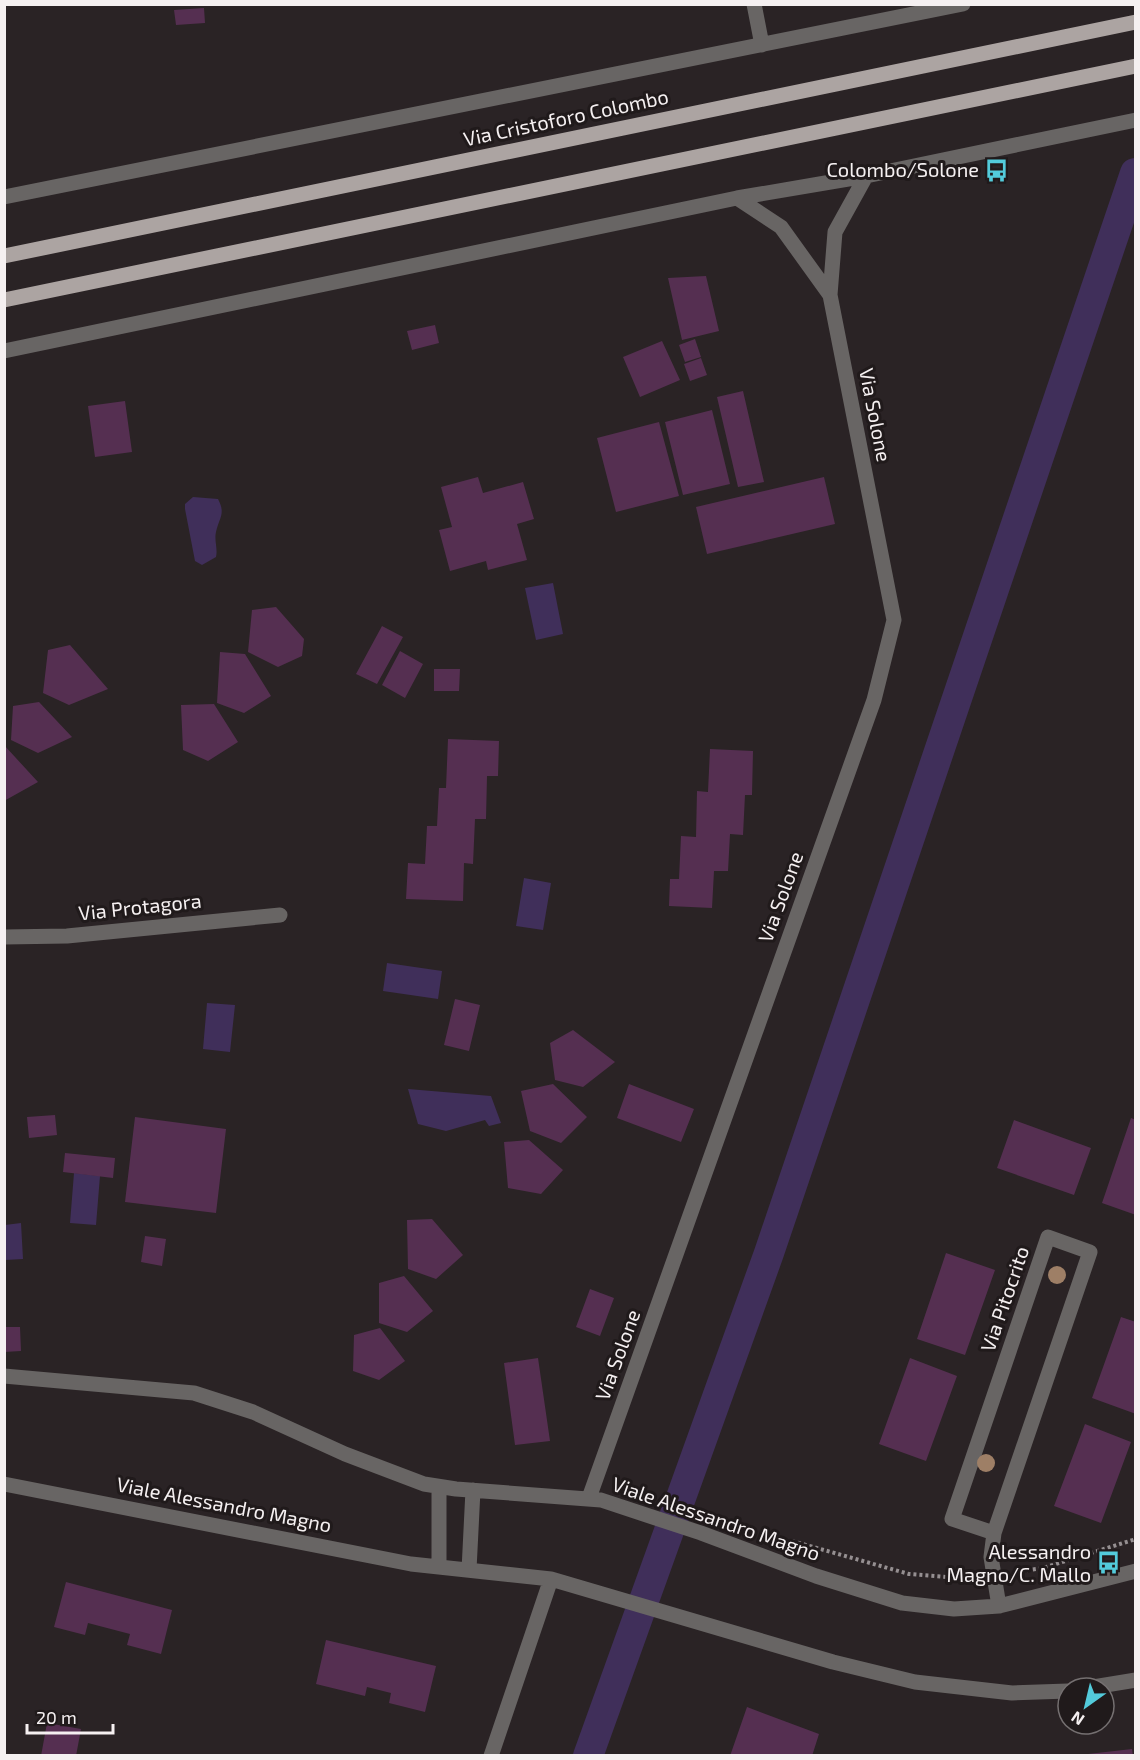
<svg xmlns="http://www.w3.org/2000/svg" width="1140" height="1760" font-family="'Exo 2',sans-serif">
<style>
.water{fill:#402f5a}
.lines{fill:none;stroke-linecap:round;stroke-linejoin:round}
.canal{stroke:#402f5a;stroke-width:30}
.building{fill:#552f51}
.path{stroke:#958f91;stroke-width:4;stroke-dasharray:3 3;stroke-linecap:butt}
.minor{stroke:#686564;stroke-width:15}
.major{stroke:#aca4a2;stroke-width:15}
.tree{fill:#9e7f66}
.labels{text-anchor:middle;stroke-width:6;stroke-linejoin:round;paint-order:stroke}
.street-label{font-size:20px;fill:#f5f0f1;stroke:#201a1b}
.poi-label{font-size:20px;fill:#f5f0f1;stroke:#201a1b;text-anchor:end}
</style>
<rect width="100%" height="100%" fill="#2a2325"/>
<path class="water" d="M193,497L218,499C226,514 219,518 216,532C214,540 218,549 216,557L202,565L195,561L185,509V504Z
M553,583L563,634L536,640L525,588Z
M524,878L551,883L543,930L516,926Z
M387,963L442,971L438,999L383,991Z
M207,1003L235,1005L230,1052L203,1049Z
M408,1089L491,1096L501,1123L489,1126L485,1120L446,1131L418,1124Z
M74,1173L100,1176L96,1225L70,1223Z
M21,1223L23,1259L5,1260V1225Z"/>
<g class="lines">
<path class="canal" d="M588,1756L769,1253L1135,173"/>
</g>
<path class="building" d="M204,8L205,23L176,25L174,10Z
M706,276L719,331L682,340L668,278Z
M435,325L439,343L412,350L407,331Z
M695,339L701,357L685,362L679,345Z
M662,341L680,380L640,397L623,357Z
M701,358L707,375L690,381L684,364Z
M743,391L764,482L738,487L717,397Z
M125,401L132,452L95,457L88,406Z
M712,410L730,484L683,495L665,422Z
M659,422L679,496L616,512L597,438Z
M478,477L483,493L523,482L534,519L517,524L527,560L488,570L486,561L450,571L439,530L452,527L441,487Z
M824,477L835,524L707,554L696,507Z
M276,607L304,639L302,656L278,667L248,652L252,610Z
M382,626L403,637L377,684L356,674Z
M70,645L108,689L69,705L43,693L48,650Z
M400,651L423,664L405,698L382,685Z
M220,652L245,654L271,696L244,713L217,703Z
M434,669H460L459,691H434Z
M39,702L72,737L38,753L11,740L13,706Z
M214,704L238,742L208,761L183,750L181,705Z
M448,739L499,741L498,776H487L486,819H475L473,864L464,863L463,901L406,899L408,863L425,864L427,826H437L439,788H446Z
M4,745L38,782L4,801Z
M710,749L753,751L752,795H745L743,835L730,834L728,871H714L712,908L669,906L670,879H679L681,836L696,837L697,791L708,792Z
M455,999L480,1005L469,1051L444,1045Z
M573,1030L615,1062L583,1087L555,1080L550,1043Z
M553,1084L587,1117L561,1143L530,1131L521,1091Z
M629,1084L694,1109L681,1142L617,1118Z
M55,1115L57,1135L29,1138L27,1117Z
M135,1117L226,1129L216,1213L125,1202Z
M1131,1118L1136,1120V1215L1102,1203Z
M1014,1120L1091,1148L1074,1195L997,1168Z
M529,1140L563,1170L541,1194L508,1188L504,1142Z
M65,1153L115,1158L113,1178L63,1172Z
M432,1219L463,1255L436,1279L408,1269L407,1220Z
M145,1236L166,1239L162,1266L141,1262Z
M946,1253L995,1270L965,1355L917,1339Z
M404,1276L433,1311L407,1332L379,1323V1283Z
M590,1289L614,1298L600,1336L576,1327Z
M1121,1317L1136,1322V1414L1092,1398Z
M4,1327H20L21,1351L4,1352Z
M380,1328L405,1361L379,1380L353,1371L354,1335Z
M538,1358L550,1441L515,1445L504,1363Z
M910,1358L957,1376L926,1461L879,1444Z
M1085,1424L1131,1442L1101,1523L1054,1506Z
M66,1582L172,1610L161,1654L127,1645L130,1634L88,1623L85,1635L54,1627Z
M326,1640L436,1666L425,1712L389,1703L391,1693L367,1687L365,1696L316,1684Z
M747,1707L819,1734L812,1756H730Z
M47,1723L81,1729L76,1756H41Z
M1132,1749L1133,1756H1088V1754Z"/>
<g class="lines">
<path class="path" d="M792,1541L909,1574L972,1579
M1015,1572L1043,1568L1136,1539"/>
<path class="minor" d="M754,4L762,45
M4,197L963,4
M737,198L781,227L830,295
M4,351L737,198L866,176L1136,120
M4,937L67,936L280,915
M4,1376L194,1393L253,1412L345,1454L424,1484L456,1489L601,1500L701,1533L816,1576L902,1603L954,1609L999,1606L1136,1571
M4,1484L411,1564L551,1579L833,1662L915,1682L1012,1693L1068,1691
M439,1487V1567
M589,1498L874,700L894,620L830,295L835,232L866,176
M994,1533L952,1519L1048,1237L1090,1252L994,1533L991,1557L999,1606
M469,1570L473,1490
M1087,1688L1136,1680
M491,1756L551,1579"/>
<path class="major" d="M4,256L1136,22
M4,300L1136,66"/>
</g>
<g class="tree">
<circle cx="1057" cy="1275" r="9"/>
<circle cx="986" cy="1463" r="9"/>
</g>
<defs>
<symbol id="bus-bare" viewBox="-9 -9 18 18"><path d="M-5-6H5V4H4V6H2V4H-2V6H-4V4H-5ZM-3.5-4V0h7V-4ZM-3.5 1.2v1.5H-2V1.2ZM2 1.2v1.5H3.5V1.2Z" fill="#53cbdb" stroke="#201a1b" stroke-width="2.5" paint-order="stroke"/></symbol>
</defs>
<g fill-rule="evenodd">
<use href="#bus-bare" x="980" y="154" width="33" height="33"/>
<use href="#bus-bare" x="1092" y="1546" width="33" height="33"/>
</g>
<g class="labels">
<g class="street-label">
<text transform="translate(566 118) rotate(-12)" y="7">Via Cristoforo Colombo</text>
<text transform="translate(875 415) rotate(79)" y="7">Via Solone</text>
<text transform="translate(781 897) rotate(-70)" y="7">Via Solone</text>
<text transform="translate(140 907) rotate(-6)" y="7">Via Protagora</text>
<text transform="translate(1005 1299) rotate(-71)" y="7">Via Pitocrito</text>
<text transform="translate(618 1355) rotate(-70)" y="7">Via Solone</text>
<text transform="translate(224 1505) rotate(11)" y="7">Viale Alessandro Magno</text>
<text transform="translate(716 1519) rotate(19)" y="7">Viale Alessandro Magno</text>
</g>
<g class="poi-label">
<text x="979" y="177">Colombo/Solone</text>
<text x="1091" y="1559">Alessandro<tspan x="1091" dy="23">Magno/C. Mallo</tspan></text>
</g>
</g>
<rect width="1140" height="1760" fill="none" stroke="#f5f0f1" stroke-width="12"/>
<g transform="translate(1086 1706) rotate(214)"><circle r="28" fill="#201a1b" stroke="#757071" stroke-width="1.5"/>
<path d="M0-4.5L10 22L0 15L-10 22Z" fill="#53cbdb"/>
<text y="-9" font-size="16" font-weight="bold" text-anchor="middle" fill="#f5f0f1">N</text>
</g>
<path d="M27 1724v9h86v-9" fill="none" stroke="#f5f0f1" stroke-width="3"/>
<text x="36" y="1724" font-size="18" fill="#f5f0f1" stroke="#201a1b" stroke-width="4.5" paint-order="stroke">20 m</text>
</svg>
